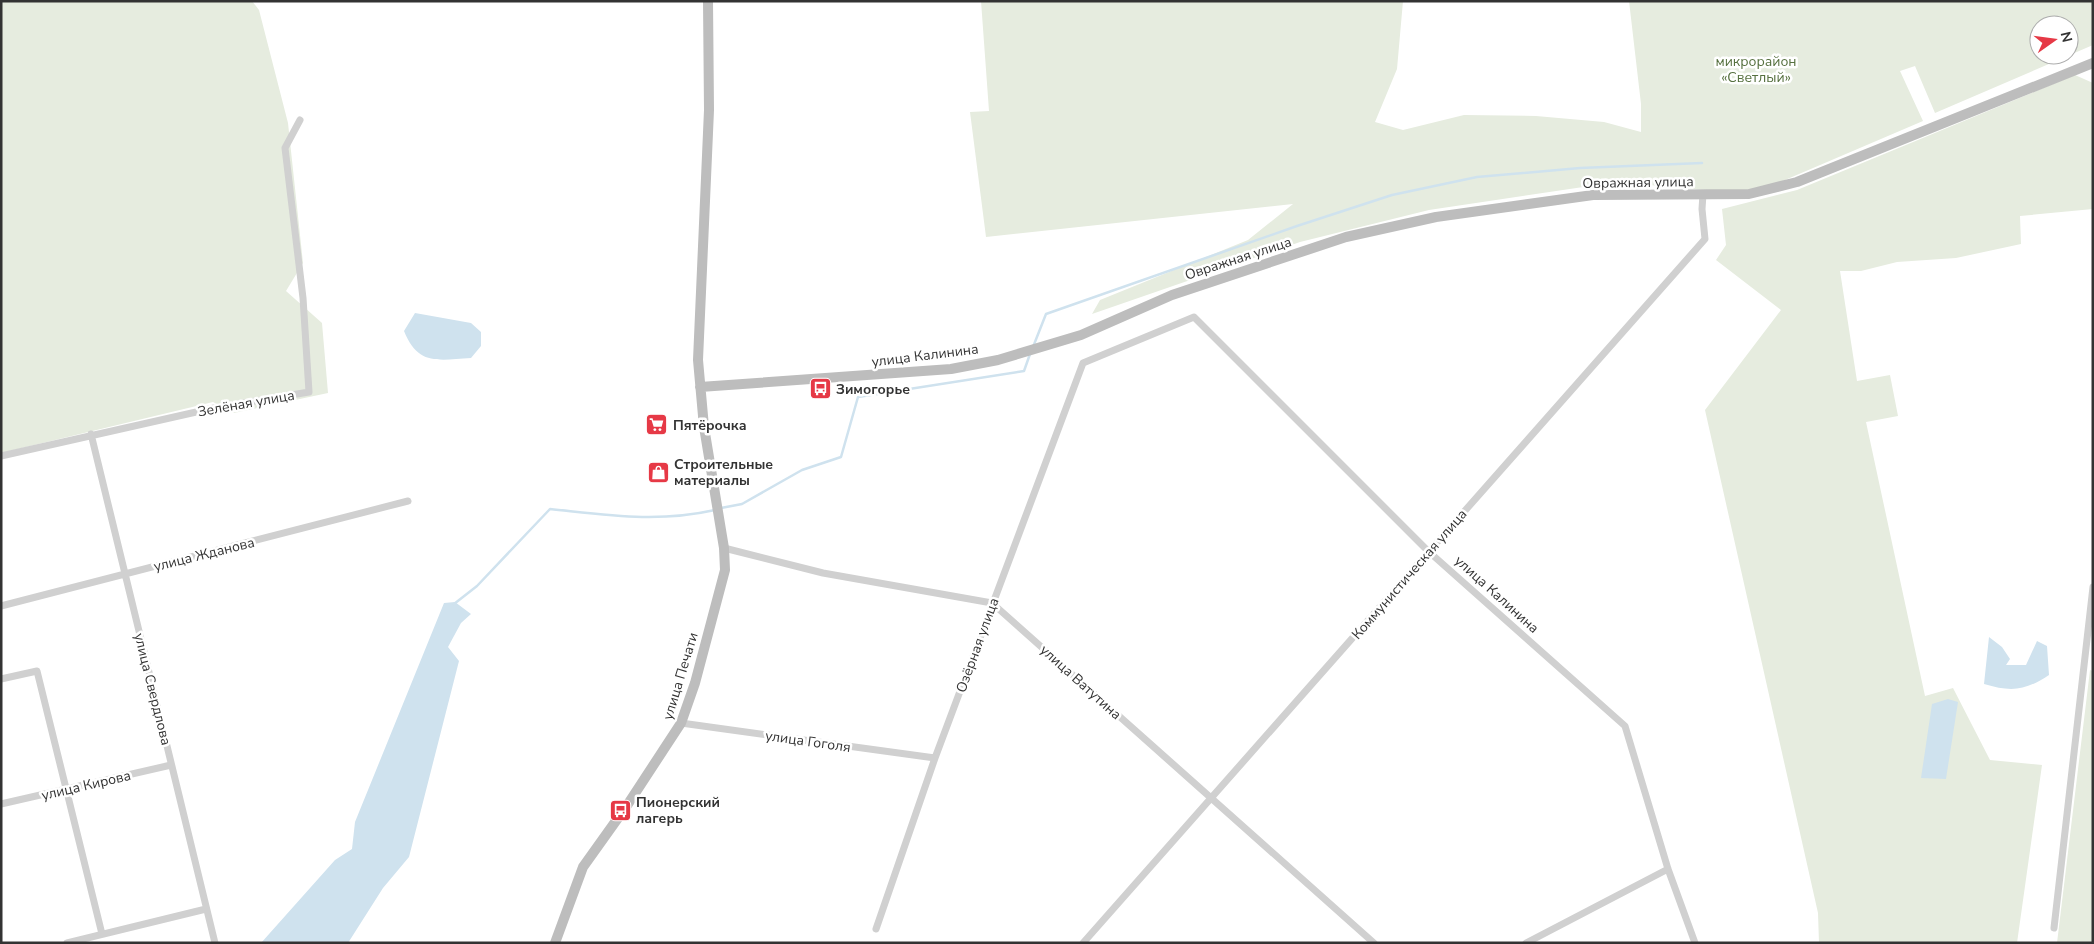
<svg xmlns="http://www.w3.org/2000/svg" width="2094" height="944" font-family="'Nunito Sans',sans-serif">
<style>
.green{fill:#e6ecdf;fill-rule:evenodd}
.water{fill:#cfe2ee}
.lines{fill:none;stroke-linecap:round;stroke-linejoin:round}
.stream{stroke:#cfe2ee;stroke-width:2.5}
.street{stroke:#d0d0d0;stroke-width:7}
.secondary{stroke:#bdbdbd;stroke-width:10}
.labels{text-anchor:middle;stroke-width:5;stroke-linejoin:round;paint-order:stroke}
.park-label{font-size:14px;fill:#56703f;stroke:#fff}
.street-label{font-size:14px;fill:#333;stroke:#fff}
.poi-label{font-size:14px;font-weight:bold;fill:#333;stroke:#fff;text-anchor:start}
</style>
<rect width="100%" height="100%" fill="#fff"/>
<path class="green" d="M1,1H252L259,10L288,123L303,263L286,291L322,323L328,393L234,413L213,402L1,453Z
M981,1H1403L1397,69L1375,122L1403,130L1464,115L1536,116L1604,122L1641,132V104L1629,1H2093V45L1935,113L1915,66L1900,71L1923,121L1752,194L1637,184L1590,186L1429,210L1300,242L1092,314L1100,300L1248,240L1293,204L986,237L970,112L989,111ZM2039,25H2069V55H2039Z
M2075,75L2093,83V209L2020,216L2021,244L1956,258L1897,262L1861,271H1840L1857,381L1890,375L1898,416L1866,422L1925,696L1953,688L1990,760L2042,765L2017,943H1819L1818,913L1705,410L1781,310L1716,260L1726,245L1722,209L1797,190Z
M2090,670L2093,671V943H2057Z"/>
<path class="water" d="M415,313L471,323L481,332V346L471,358C438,360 418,366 404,331Z
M455,602L471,614L461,623L448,647L459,661L409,857L383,888L348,943H261L335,860L352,849L355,822L444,603Z
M1989,637L2002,647L2010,659L2006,665H2026L2037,641L2047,646L2049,675C2025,691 2011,692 1984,684Z
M1948,699L1958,702L1946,779L1921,778L1932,704Z"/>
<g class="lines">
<path class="stream" d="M1033,347L1046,314L1297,226L1392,195L1477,177L1580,168L1702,163
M721,508L742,504L802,470L841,457L858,397L1024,371L1030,354
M454,604L477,586L550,509C608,515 657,523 715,510"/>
<path class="street" d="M91,434L215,943
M1,456L214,408L309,392L303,298L285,148L300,120
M724,548L823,573L992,603L1374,943
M1,606L408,501
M1,679L37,671L102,934
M681,723L935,758
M1,804L171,765
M2054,928L2093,587
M876,929L935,758L1083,363L1194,317L1428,551L1625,726L1668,869L1695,943
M67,943L206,909
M1083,943L1705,239L1702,209L1703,194
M1526,943L1668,869"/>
<path class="secondary" d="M700,387L951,369L998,360L1081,335L1172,295L1346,237L1436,217L1593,195L1749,194L1797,182L2093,63
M555,943L583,867L628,804L681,723L695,683L725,570L724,548L704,427L698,360L709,110L708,1"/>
</g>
<defs>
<symbol id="bus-square" viewBox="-11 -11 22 22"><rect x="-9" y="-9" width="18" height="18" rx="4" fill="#e63946" stroke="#fff"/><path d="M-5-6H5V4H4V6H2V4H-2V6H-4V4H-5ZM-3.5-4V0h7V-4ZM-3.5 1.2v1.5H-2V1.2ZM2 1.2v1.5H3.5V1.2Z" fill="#fff"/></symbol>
<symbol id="supermarket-square" viewBox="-11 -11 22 22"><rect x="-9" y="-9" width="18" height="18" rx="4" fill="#e63946" stroke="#fff"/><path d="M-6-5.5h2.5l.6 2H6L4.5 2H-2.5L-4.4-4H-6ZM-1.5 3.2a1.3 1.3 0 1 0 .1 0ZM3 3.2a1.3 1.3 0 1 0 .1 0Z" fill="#fff"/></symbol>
<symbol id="shop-square" viewBox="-11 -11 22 22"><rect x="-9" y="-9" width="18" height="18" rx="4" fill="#e63946" stroke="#fff"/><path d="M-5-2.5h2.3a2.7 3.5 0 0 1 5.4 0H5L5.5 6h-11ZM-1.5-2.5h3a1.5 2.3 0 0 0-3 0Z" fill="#fff"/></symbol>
</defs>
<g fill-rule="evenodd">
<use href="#bus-square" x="808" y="376" width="25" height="25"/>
<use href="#supermarket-square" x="644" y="412" width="25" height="25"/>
<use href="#shop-square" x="646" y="460" width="25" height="25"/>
<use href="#bus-square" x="608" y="798" width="25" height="25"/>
</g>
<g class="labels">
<g class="park-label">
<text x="1756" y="66">микрорайон<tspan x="1756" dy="16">«Светлый»</tspan></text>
</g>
<g class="street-label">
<text transform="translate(1638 182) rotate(-1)" y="5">Овражная улица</text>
<text transform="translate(1238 258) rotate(-18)" y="5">Овражная улица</text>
<text transform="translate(925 355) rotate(-7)" y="5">улица Калинина</text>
<text transform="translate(246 403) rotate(-10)" y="5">Зелёная улица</text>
<text transform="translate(204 554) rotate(-14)" y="5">улица Жданова</text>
<text transform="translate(1409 574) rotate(-49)" y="5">Коммунистическая улица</text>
<text transform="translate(1497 594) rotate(42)" y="5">улица Калинина</text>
<text transform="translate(977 645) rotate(-70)" y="5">Озёрная улица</text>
<text transform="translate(680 676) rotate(-73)" y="5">улица Печати</text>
<text transform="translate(1081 682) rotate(42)" y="5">улица Ватутина</text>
<text transform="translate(153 689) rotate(76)" y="5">улица Свердлова</text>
<text transform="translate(808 741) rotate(8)" y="5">улица Гоголя</text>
<text transform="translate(86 785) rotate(-13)" y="5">улица Кирова</text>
</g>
<g class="poi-label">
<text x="836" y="394">Зимогорье</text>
<text x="673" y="430">Пятёрочка</text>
<text x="674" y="469">Строительные<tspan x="674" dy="16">материалы</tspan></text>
<text x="636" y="807">Пионерский<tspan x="636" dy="16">лагерь</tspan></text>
</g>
</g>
<rect width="2094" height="944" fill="none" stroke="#333333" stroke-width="5"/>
<g transform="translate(2054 40) rotate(76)"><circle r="24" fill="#ffffff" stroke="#adadad"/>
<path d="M0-4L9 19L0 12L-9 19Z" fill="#e63946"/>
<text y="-8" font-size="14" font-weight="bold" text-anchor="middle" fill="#333333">N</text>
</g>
</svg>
